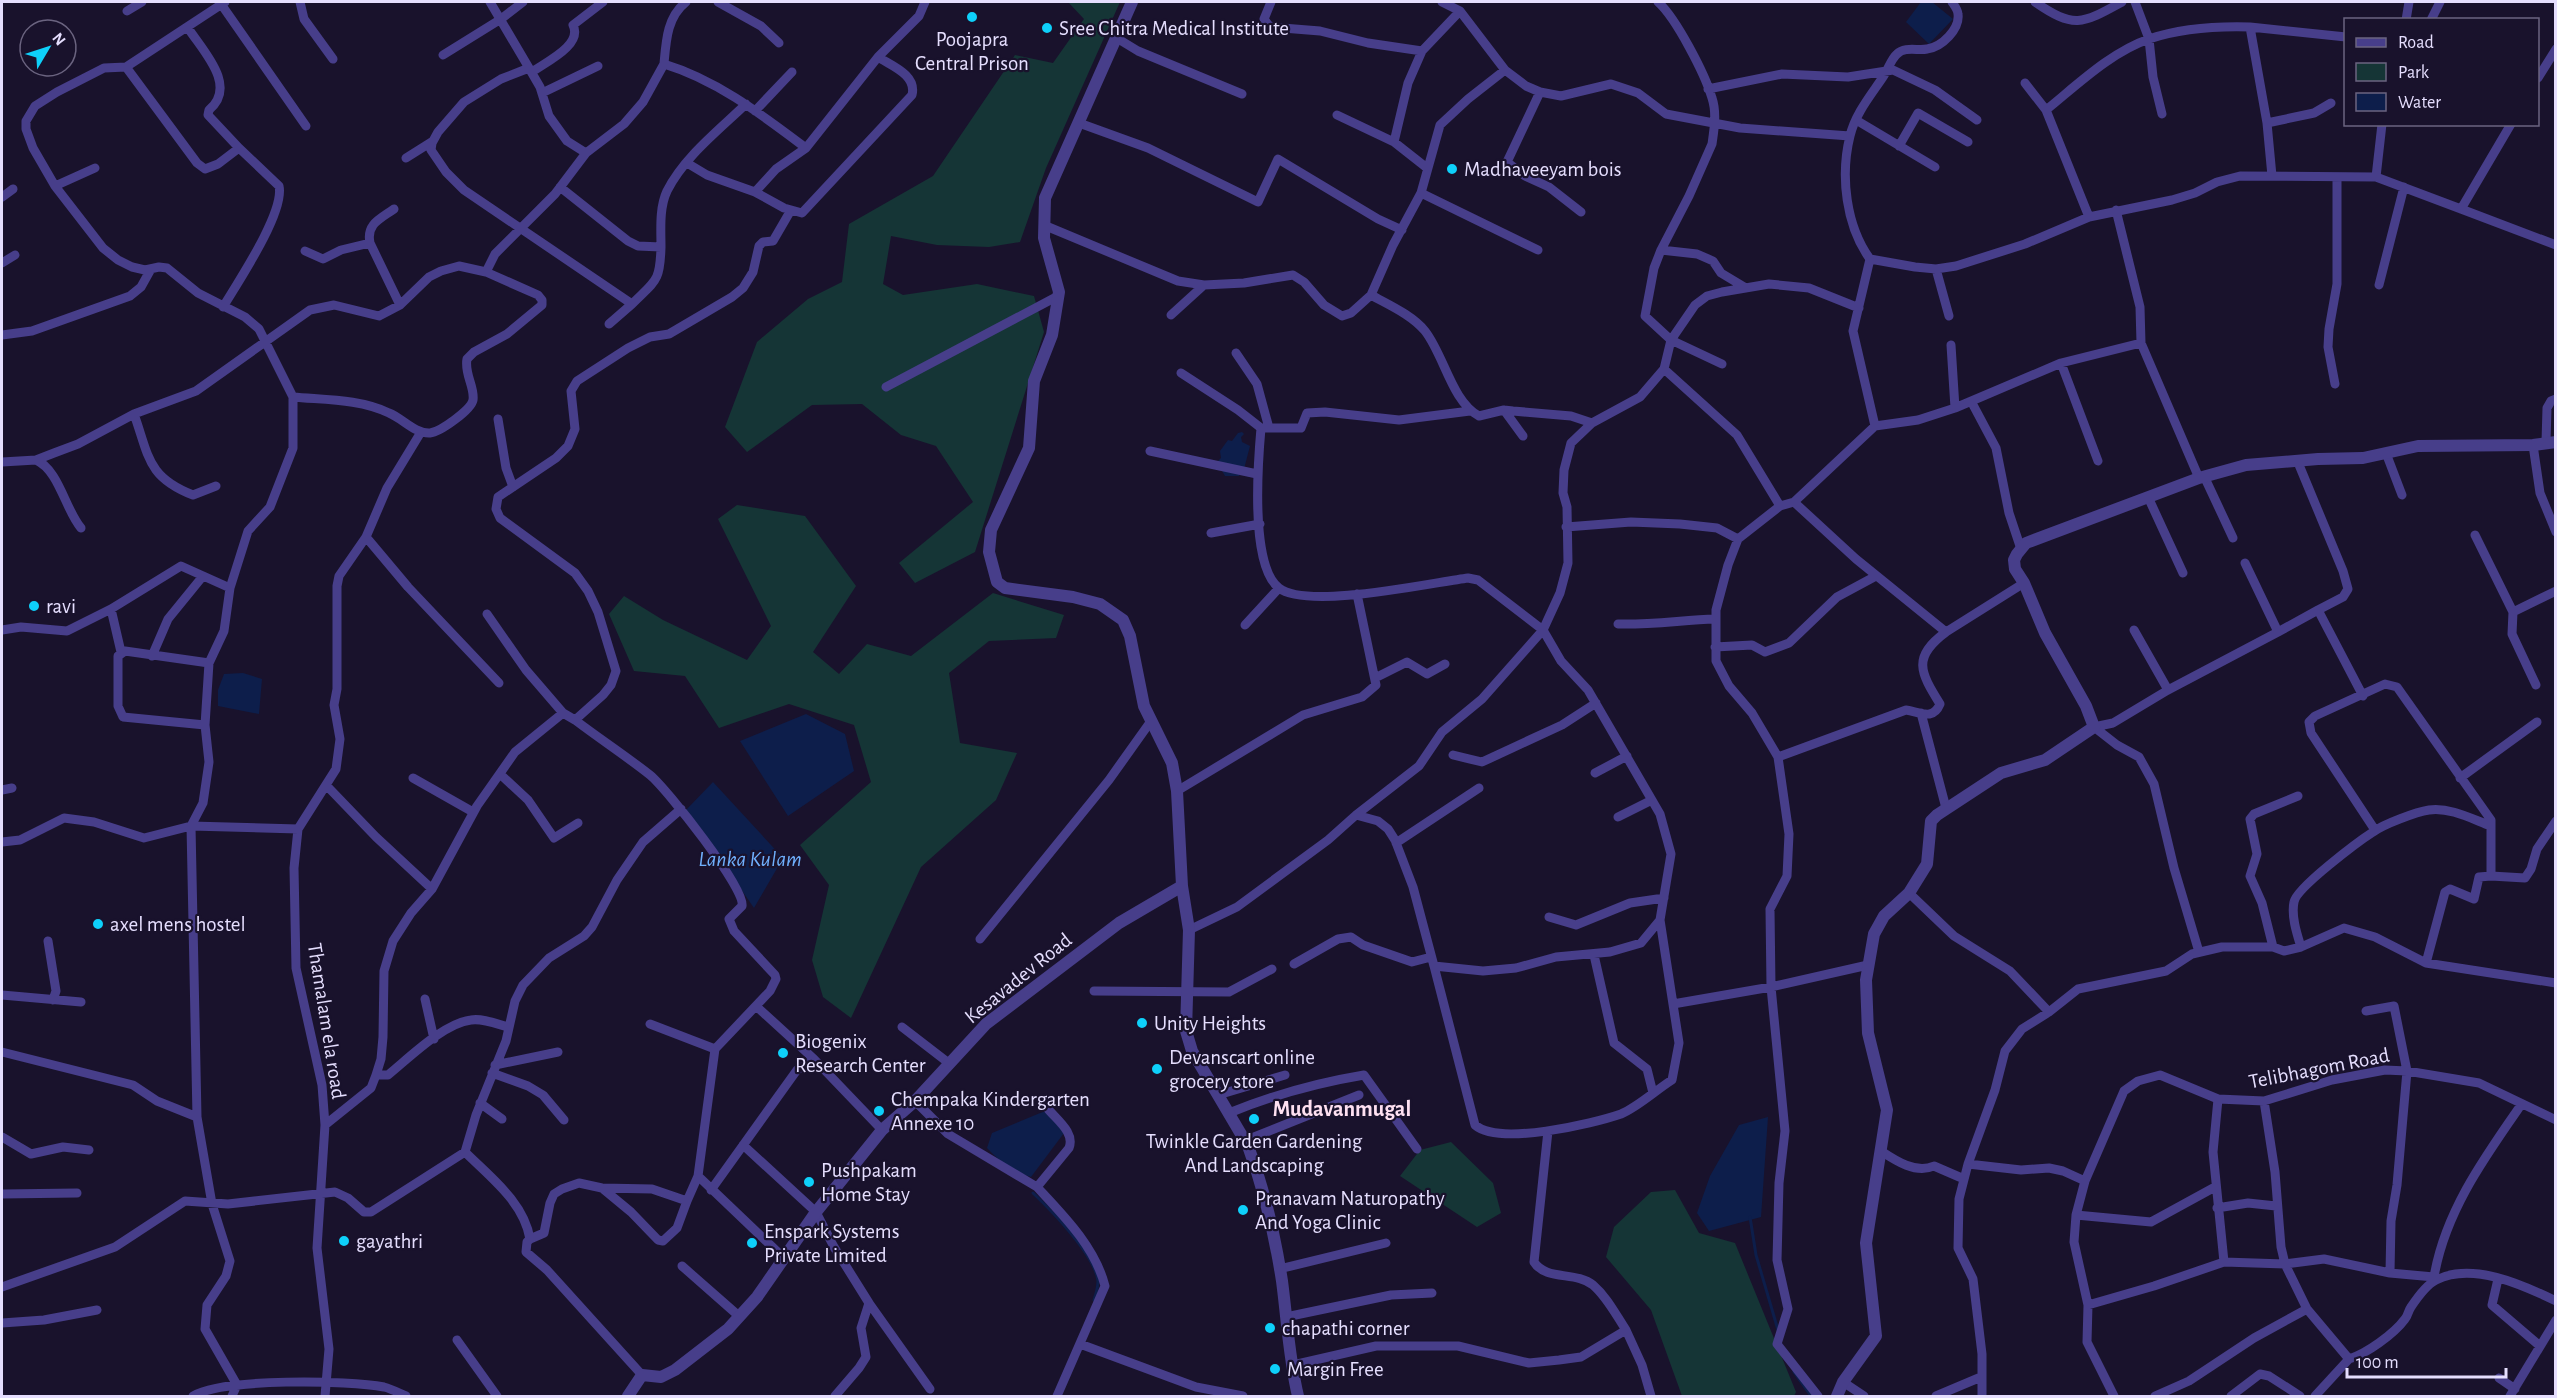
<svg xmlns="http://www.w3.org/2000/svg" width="2557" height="1398" font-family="'Alegreya Sans',sans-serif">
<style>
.green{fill:#153536}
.water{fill:#0d1e4b}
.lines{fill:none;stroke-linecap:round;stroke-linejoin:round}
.stream{stroke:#0d1e4b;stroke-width:3}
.minor{stroke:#473e8a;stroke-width:9}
.tertiary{stroke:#473e8a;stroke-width:12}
.poi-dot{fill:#0ed0fa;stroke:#19122c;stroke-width:2}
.labels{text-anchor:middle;stroke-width:4.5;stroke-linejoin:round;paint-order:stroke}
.poi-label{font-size:21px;fill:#e5defe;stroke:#19122c;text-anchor:start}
.street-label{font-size:21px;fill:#e5defe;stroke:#19122c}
.water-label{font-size:22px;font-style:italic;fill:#6faffc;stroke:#19122c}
.neighbourhood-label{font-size:22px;font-weight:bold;fill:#fee0f1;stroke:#19122c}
</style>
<rect width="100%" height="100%" fill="#19122c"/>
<path class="green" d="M1068,2H1120L1046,168L1020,242L989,247L937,245L891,236L883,284L903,295L977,284L1034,296L1044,332L975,552L915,583L899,563L973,502L936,446L901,435L862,404L812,405L747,452L725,427L757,342L808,299L842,282L849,224L933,176L1015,55L1053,63L1084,19Z
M737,505L805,516L856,586L813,652L839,674L867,644L911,656L993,593L1064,615L1056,638L989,641L949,673L960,743L1017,753L996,800L921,867L851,1018L823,997L812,960L829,885L800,845L871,782L854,725L789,704L719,728L685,676L634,671L609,614L624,596L663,620L747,660L771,626L718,519Z
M1451,1142L1493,1183L1501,1213L1477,1227L1400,1176L1420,1150Z
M1675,1190L1699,1233L1735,1243L1796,1392L1794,1396H1682L1651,1310L1606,1257L1614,1227L1651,1192Z"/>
<path class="water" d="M1921,2H1932L1953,19L1929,44L1906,22Z
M1242,432L1244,434L1241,437L1242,442L1250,446L1244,469L1239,476H1225L1217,462L1221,458L1220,451L1228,440L1232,441L1238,433Z
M243,673L262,679L259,714L218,706V690L224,674Z
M806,714L845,734L854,771L788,816L740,741Z
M713,782L783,858L754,908L686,810Z
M1045,1111L1064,1133L1031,1177C1013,1172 999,1161 987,1148L992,1133Z
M1768,1117L1761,1217L1709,1231L1697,1213L1710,1176L1739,1125Z"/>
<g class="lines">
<path class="stream" d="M1033,1193C1052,1211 1095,1255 1098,1281C1098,1287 1096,1294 1094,1300
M1750,1217L1756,1255L1778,1330
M1794,1372L1811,1396"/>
<path class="minor" d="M225,2L126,67L104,68L57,92L35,106L26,121V129L33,148L55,186L103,248L118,260L132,267L145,270L159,267L167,268L198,293L245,317L259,329L293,397V448L270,507L248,531L230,588L224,631L209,663L205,725L209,762L203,803L191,826L197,1117L212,1204L230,1261L226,1276L207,1305L205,1329L237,1385L232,1396
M300,2L304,19L333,59
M490,2L529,68L501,79L464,102L438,132L432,143L431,150L446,172L464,190L632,304C656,280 660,282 661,247
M718,2L761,26L779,43
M1271,2L1264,19L1270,27L1320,31L1368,43L1422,51
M1442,2L1460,11L1505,70L1526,86L1540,92L1561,96L1611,84L1638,93L1666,114L1740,128L1850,136
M1658,2C1676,18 1705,74 1712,98C1717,113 1714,130 1712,144L1689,196L1661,250L1654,268L1645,316L1671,340L1722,364
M1952,2C1954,5 1958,10 1958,14C1960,29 1942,47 1927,49C1918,51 1905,46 1897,54C1891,59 1888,70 1883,77C1871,95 1855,114 1850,136C1840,176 1846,226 1870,259L1853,331L1875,426L1918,420L1955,408L2061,363L2141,343L2199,478
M2035,2C2074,29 2082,24 2122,2
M2135,2L2149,39L2153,77L2162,114
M221,4L306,126
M127,11L142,2
M2406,20L2409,2
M2431,20L2440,2
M2250,27L2346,37
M188,28C203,51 238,86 209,110L208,115L239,148
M1115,37L1138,51L1242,94
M443,55L501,19L523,2
M664,64C666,41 667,17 686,2
M126,67L197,163L205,169L218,164L239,148L279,186C285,212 238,282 223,307
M529,68L540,87L549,116L567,141L586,153
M532,72C546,62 583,45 573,25L603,2
M2538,78L2556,49
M2025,83L2046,110L2089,217
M1708,89L1782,74L1848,77L1893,70L1935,90L1977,120
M1540,92L1507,162L1525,176L1549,187L1581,212
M542,93L598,66
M2046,110C2077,85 2111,52 2149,39C2182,28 2216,26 2250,27L2267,123L2272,176
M755,111L792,72
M1337,115L1394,142L1427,168
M1856,120L1935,167
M1079,123L1148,148L1258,202L1278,159L1378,219L1402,230
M2267,123L2314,113L2331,103
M2511,124L2461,209L2556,245
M1394,142L1408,83L1422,51L1460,11
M1899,146L1918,113L1968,142
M806,148L776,169L755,192L784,208L802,213L912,95C917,75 892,66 878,57
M406,158L433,141
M687,163L707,175L755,192
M2376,177L2382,124
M55,186L95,168
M560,187L628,241L638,246L661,247C661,230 659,208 667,191C684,157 719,130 746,104
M1421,193L1538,250
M2,197L13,189
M394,209C380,219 366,224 370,243L400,305
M2116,210L2140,307L2141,343
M1046,226L1178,281L1204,285L1244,283L1293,275L1304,282L1324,305L1342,316L1351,313L1371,295C1389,305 1412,315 1425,331C1444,355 1452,402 1479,416L1504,410L1513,411L1571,416L1592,423
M1661,250L1697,254L1713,261L1721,273L1746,288
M305,251L323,259L341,250L370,243
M1870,259L1915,267L1936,269L1956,266L2025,244L2089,217L2172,200L2195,193L2217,182L2240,176L2376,177L2461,209
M2,263L15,255
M1936,269L1949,316
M2379,285L2404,187
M1371,295L1393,245L1421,193L1440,125L1468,99L1505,70
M1171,315L1204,285
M609,324L632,304
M2,335L32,331L130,296L141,287L151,269
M1951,345L1955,408
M1236,353L1257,384L1269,428
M2061,363L2098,461
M1664,369L1737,435L1780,506
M1181,373L1238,410L1261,428
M2335,384L2328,347L2329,329L2337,284V177
M886,387L1058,296
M293,397C325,400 360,399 389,413C402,418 415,434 430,433C440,432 471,410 473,400C475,387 464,374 467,359L474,352L507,334L542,305V300L538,295L486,272L495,254L555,194L586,153L624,124L643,102L664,64C717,80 762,115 806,148L878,57L919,16L925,2
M1971,401L1996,448L2009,513L2021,549
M1504,410L1523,436
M134,414C149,456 147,477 193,495L216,486
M498,419L506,468L513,487
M2546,442L2547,408L2551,401L2556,399
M2533,445L2540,493L2556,532
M1150,451L1257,474
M2386,453L2402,495
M36,460C59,470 65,509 81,528
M2297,460L2343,571L2348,589L2343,597L2318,610L2363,696
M2,462L36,460L54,453L78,444L134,414L196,391L310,310L334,305L379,316L400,305L429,277L441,271L459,266L486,272
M2204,476L2233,538
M2148,497L2183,573
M1794,502L1875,426
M1566,527L1631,522L1680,524L1717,528L1738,539L1780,506L1794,502L1856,559L1946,632L2024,583
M1211,533L1260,524
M2475,535L2513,612L2512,634L2536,685
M366,537L408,587L499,683
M1738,539L1728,565L1716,610V661L1729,686L1752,713L1778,757L1789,834L1787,876L1770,909L1771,987L1785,1131L1779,1183L1777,1260L1788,1309L1777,1344L1818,1396
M2245,563L2278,632L2318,610
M111,609L121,652
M2513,612L2556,591
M487,614L526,670L563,713
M1618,624C1651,625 1683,620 1715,619
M1245,625L1279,588
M2,630L21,627L67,631L111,609L181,566L230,588
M2134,630L2168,690
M1715,647L1752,645L1765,652L1789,643L1837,597L1876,576
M152,656L168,619L203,576
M1375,678L1407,662L1427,674L1445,664
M1921,713L1946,808
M205,725L123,717L118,706V656L125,651L209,663
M2094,727L2117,745L2139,757L2154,784L2174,868L2199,952
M2094,727L2113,723L2168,690L2278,632
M1453,755L1482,762L1562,725L1596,703
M1778,757L1906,710C1920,712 1933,721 1940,704C1920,672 1912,657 1946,632
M1595,773L1627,756
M500,774L528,800L554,838L578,823
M413,778L473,812
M2460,778L2537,722
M326,785L376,837L432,889
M2,790L12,788
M1177,791L1303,715L1362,697L1376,685L1357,594
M1356,815L1378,821L1388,829L1395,840L1413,887L1434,966L1483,971L1516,968L1556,957L1610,952L1641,943L1660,920L1671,854L1660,814L1588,690L1561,661L1543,630L1478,580L1468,578C1430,583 1307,610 1279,588C1250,566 1258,462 1261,428H1301L1307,413L1325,412L1399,420L1470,411
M1618,817L1652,800
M2375,830L2311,733L2309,722L2315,716L2385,684L2397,687L2491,820V876L2525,878L2531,869L2537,849L2556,821
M2,842L20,840L64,818L94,822L144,838L191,826L298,829
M1396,843L1479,788
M1909,893L1954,936L2010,971L2049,1012
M1549,917L1576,925L1630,903L1664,898
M1189,930L1237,907L1328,840L1356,815L1419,766L1442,732L1482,699L1543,630L1560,593L1568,563L1567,507L1563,493L1564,470L1571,443L1592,423L1640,397L1664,369L1671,340L1695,305L1707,296L1722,292L1769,284L1809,288L1859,308
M980,939L1109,780L1151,721
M48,941L56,991L53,1000
M2273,947L2262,903L2250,876L2257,854L2250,819L2254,814L2298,796
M2301,947C2297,934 2291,916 2294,902C2296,888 2359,841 2373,832C2384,824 2416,812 2429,810C2450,807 2472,819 2491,826
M1594,955L1614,1043L1647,1069L1653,1093
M2426,963L2445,892L2450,889L2474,899L2479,877L2491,876
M1294,964L1338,939L1351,937L1363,945L1412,962L1431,957
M1434,966L1475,1125C1499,1146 1592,1124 1621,1114C1638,1107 1656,1090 1672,1080L1679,1043L1660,920
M1094,991L1229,992L1272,969
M2,995L81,1002
M425,999L434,1039
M1673,1004L1771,987L1868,965
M756,1006L814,1059
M2366,1011L2394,1006L2407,1071L2397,1185L2391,1221L2390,1273
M650,1024L715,1049
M902,1027L950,1064
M2,1052L133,1085L157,1101L197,1117
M495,1065L558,1052
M492,1073L528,1086L543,1095L564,1120
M376,1075H388C409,1058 444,1023 471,1020C482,1018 497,1024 508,1027
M1218,1095L1285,1075
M2218,1099L2213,1152L2224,1262
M915,1101L948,1134L1037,1187
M2264,1101L2275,1172L2281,1247L2285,1264L2307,1309L2349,1359C2366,1354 2394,1334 2405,1319C2408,1316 2408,1311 2411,1307C2417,1298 2426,1285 2436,1280C2472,1262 2521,1284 2556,1301
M480,1103L502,1119
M1048,1109C1058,1121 1075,1133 1069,1148L1037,1187C1064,1216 1095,1247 1105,1286L1057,1396
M1229,1113C1273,1095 1316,1083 1364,1075L1417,1149
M325,1125L371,1088L376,1075L381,1059L383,1037L384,971L393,941L411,913L432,889L477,806L515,752L563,713L575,720L603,695L611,685L616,671L598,612L588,591L575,573L500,518L496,509L498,497L556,458L568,446L575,429L571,391L577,381L628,348L650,337L669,334L732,297L743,288L753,272L759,246L763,242L773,241L791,210
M1548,1131L1534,1262C1546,1281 1576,1271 1593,1285C1607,1297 1616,1315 1626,1330
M2,1137L31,1154L63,1147L89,1150
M1244,1141L1359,1095
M743,1145L816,1212L834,1247L869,1303L861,1328L866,1357L859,1368L835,1396
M1881,1151C1896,1161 1916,1174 1934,1166L1964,1179
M465,1152C490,1177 524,1202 530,1239L527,1242L526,1252L547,1270L642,1375
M1968,1164L2021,1170L2049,1168L2063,1171L2085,1181
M698,1176L785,1259
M602,1188L631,1212L658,1240L663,1241L677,1228L687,1201
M711,1190L797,1070L814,1059L882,1130
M2,1194L77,1193
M2217,1208L2248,1203L2276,1206
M2076,1215L2151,1222L2215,1187
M530,1239L544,1233L550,1203L554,1194L562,1189L579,1183L602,1188L652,1189L687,1201L698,1176L715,1049L770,991L776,979L775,975L734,931L729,919L742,906C746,889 667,789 650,775C626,756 600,739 575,720
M682,1266L740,1317
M1279,1269L1386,1243
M2498,1279L2492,1305L2540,1346
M2435,1280L2434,1277C2445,1212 2484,1158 2521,1105
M2,1287L115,1247L185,1201L228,1204L335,1192L348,1198L364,1212H371L465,1152L476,1115L506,1041L515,1001L523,985L549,958L584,936L592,927L617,880L643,842L681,809
M869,1303L930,1389
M2088,1305L2154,1286L2224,1262L2285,1264L2324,1259L2390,1273L2434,1277
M1286,1317L1391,1295L1432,1293
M2,1323L44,1320L97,1310
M457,1340L497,1396
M1080,1344L1196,1387L1243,1396
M1293,1365L1376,1346H1458L1529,1363L1559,1360L1581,1357L1626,1330L1642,1365L1651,1396
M2499,1378L2515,1389
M1843,1382L1864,1396
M193,1396C222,1378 349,1380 384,1387C392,1389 399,1393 406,1396
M325,1396L329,1349L317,1248L325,1125L322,1085L296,968L294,868L298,829L336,769L340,739L334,705L337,689V586L339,576L366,537L387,488L421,432
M1936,1396L1981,1377
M1982,1396V1354L1973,1279L1958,1248L1959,1199L1968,1164L1995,1090L2005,1051L2022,1029L2049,1012L2078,989L2166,971L2192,954L2222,947H2273L2284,951L2301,947L2344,928L2375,937L2426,963L2556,983
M2114,1396L2087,1342L2088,1305L2074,1242L2076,1215L2085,1181L2124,1091L2138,1081L2160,1075L2218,1099L2264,1101L2332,1080L2385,1070L2407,1071L2479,1083L2556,1120
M2155,1396L2189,1381L2254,1338L2307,1309
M2231,1396L2260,1374L2269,1376L2300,1396
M2315,1396L2349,1359
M2510,1396L2556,1320"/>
<path class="tertiary" d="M1132,2L1045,198L1044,238L1059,292L1052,335L1034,381L1029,448L991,530L989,552L997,582L1005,588L1073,597L1100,604L1123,620L1130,636L1144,706L1172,763L1177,791L1182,886L1189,930L1186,1031L1192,1051L1248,1146C1264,1189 1275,1236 1282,1281C1287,1319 1289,1359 1298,1396
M628,1396L642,1375L661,1377L675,1370L728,1329L757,1297L816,1212L882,1130L915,1101L986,1024L1119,923L1182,886
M1837,1396L1843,1382L1876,1336L1866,1243L1887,1110L1868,1033L1866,980L1874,934L1884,916L1909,893L1927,864L1931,821L1937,815L2001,773L2045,760L2094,727L2086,706L2045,633L2024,583L2015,569L2014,560L2017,554L2026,543L2199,478L2246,465L2318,459L2363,458L2418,446L2533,445L2556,442"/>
</g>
<g class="poi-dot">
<circle cx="972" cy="17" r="6"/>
<circle cx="1047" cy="28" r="6"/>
<circle cx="1452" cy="169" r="6"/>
<circle cx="34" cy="606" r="6"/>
<circle cx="98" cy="924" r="6"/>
<circle cx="1142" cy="1023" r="6"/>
<circle cx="783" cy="1053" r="6"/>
<circle cx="1157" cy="1069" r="6"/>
<circle cx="879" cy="1111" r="6"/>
<circle cx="1254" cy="1119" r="6"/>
<circle cx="809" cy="1182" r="6"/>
<circle cx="1243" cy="1210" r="6"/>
<circle cx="344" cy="1241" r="6"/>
<circle cx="752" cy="1243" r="6"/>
<circle cx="1270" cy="1328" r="6"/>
<circle cx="1275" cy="1369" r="6"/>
</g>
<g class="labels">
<g class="poi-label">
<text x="1059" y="35">Sree Chitra Medical Institute</text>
<text x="972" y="46" text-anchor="middle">Poojapra<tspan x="972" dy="24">Central Prison</tspan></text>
<text x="1464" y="176">Madhaveeyam bois</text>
<text x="46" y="613">ravi</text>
<text x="110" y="931">axel mens hostel</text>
<text x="1154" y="1030">Unity Heights</text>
<text x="795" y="1048">Biogenix<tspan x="795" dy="24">Research Center</tspan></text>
<text x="1169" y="1064">Devanscart online<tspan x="1169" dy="24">grocery store</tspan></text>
<text x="891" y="1106">Chempaka Kindergarten<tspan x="891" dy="24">Annexe 10</tspan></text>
<text x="1254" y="1148" text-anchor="middle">Twinkle Garden Gardening<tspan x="1254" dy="24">And Landscaping</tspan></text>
<text x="821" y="1177">Pushpakam<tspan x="821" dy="24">Home Stay</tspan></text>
<text x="1255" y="1205">Pranavam Naturopathy<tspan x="1255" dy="24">And Yoga Clinic</tspan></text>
<text x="764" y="1238">Enspark Systems<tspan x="764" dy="24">Private Limited</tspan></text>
<text x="356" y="1248">gayathri</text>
<text x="1282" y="1335">chapathi corner</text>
<text x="1287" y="1376">Margin Free</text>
</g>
<g class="street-label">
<text transform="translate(1018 978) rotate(-39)" y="7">Kesavadev Road</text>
<text transform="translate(327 1021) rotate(81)" y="7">Thamalam ela road</text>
<text transform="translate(2319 1068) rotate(-11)" y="7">Telibhagom Road</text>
</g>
<g class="water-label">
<text x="750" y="866">Lanka Kulam</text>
</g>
<g class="neighbourhood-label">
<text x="1342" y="1116">Mudavanmugal</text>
</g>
</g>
<rect width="2557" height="1398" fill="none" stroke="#e5defe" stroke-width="6"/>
<rect x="2344" y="18" width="195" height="108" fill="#19122c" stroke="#6b6480" stroke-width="1.5"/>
<rect x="2356" y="38" width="30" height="9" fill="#473e8a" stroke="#6b6480" stroke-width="1.5"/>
<text x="2398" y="48" font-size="18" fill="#e5defe">Road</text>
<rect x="2356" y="63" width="30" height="18" fill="#153536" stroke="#6b6480" stroke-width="1.5"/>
<text x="2398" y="78" font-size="18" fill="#e5defe">Park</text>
<rect x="2356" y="93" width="30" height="18" fill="#0d1e4b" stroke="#6b6480" stroke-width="1.5"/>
<text x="2398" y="108" font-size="18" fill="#e5defe">Water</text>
<g transform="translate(48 48) rotate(51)"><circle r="28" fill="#19122c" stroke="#6b6480" stroke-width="1.5"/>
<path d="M0-4.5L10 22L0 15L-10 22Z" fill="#0ed0fa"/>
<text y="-9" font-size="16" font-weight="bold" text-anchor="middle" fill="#e5defe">N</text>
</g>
<path d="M2347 1368v9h159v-9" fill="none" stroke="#e5defe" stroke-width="3"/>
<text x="2356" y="1368" font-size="18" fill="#e5defe" stroke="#19122c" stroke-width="4.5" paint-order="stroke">100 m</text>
</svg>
